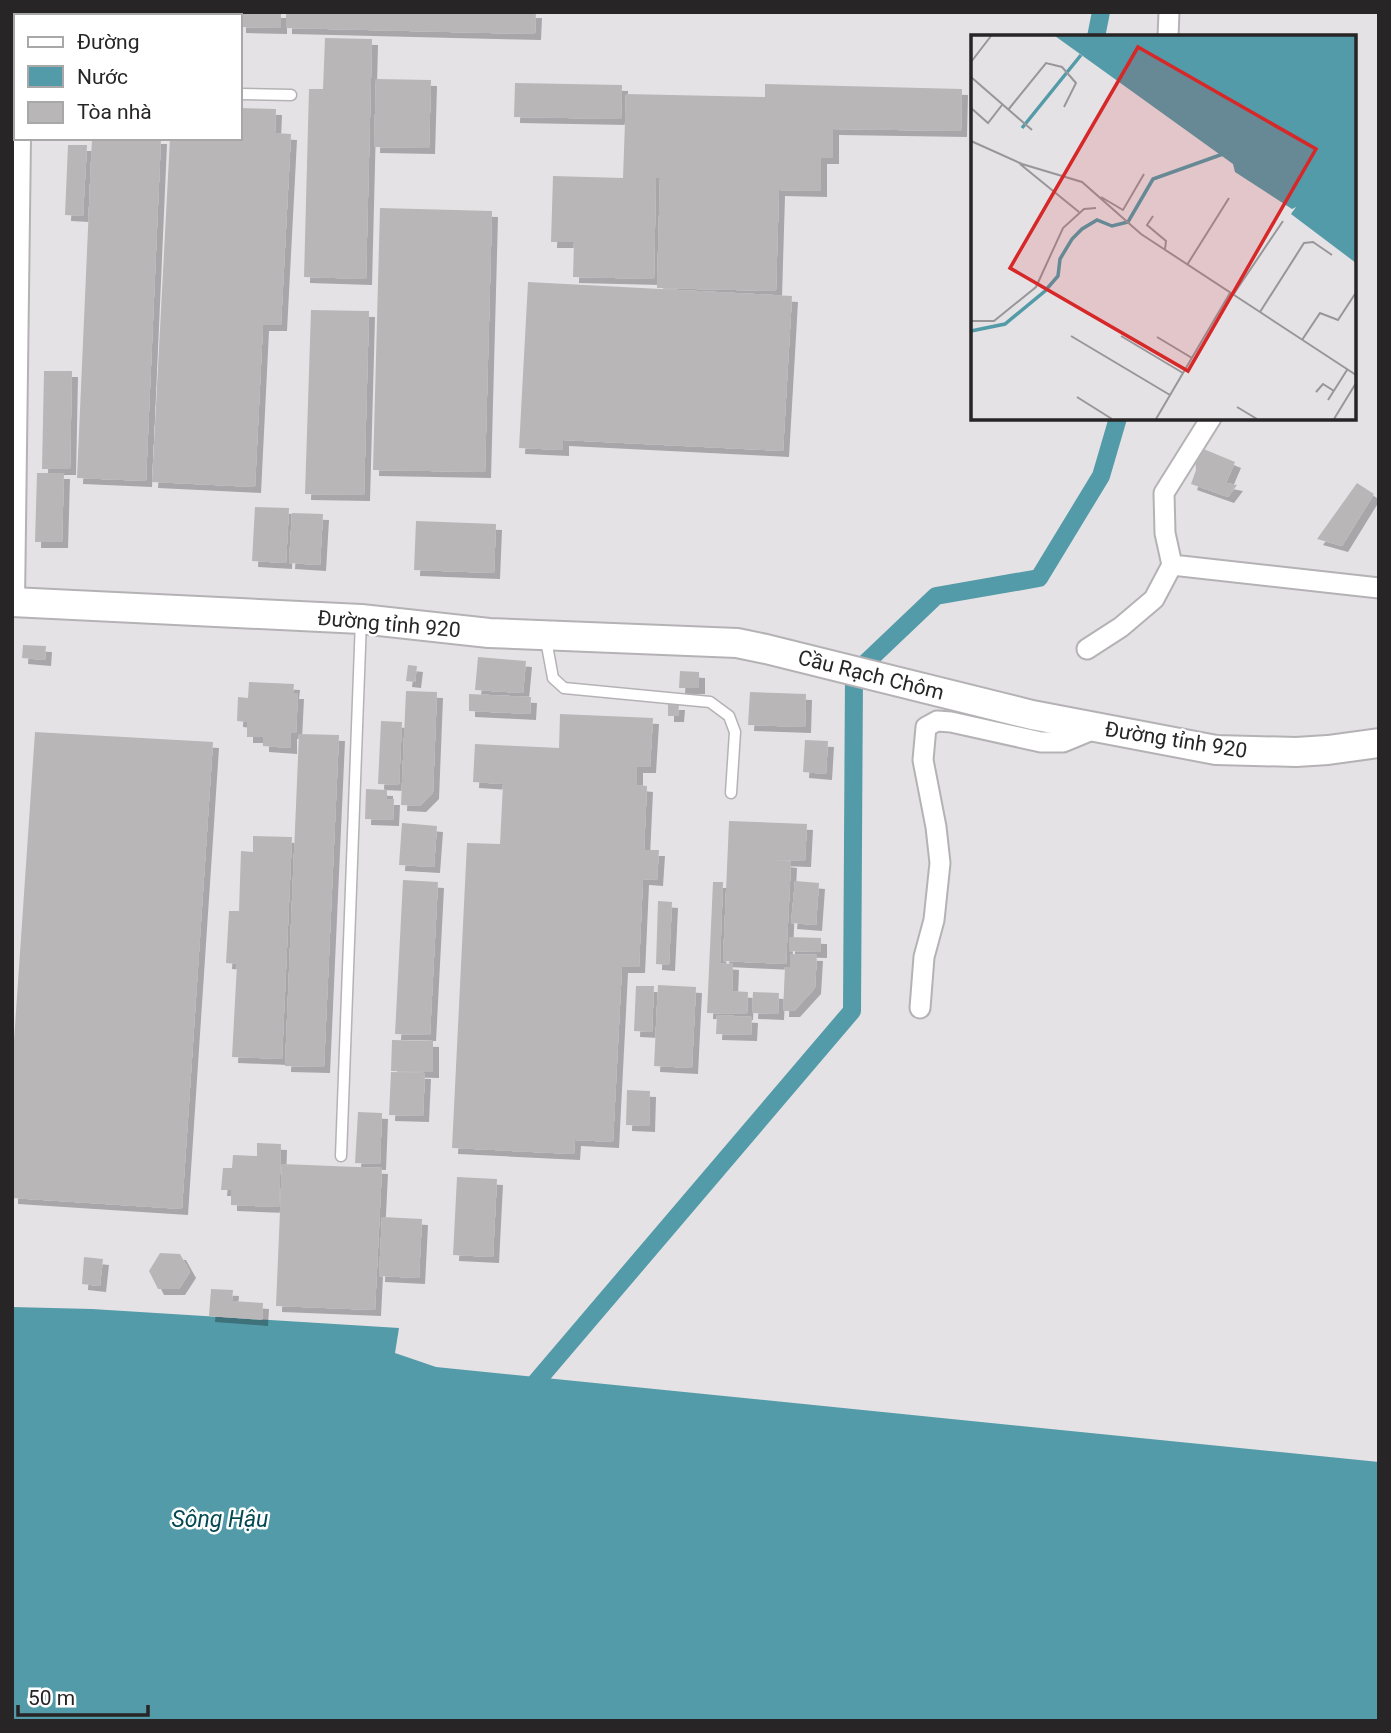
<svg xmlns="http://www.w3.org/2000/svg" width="1391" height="1733" font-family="Roboto,sans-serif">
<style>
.water{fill:#539ba8}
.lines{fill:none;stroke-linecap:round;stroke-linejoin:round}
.canal{stroke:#539ba8;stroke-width:18}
.building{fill:#b9b6b8;filter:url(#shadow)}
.service-casing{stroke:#b5b2b5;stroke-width:13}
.minor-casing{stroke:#b5b2b5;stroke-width:23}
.tertiary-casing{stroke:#b5b2b5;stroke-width:28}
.secondary-casing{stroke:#b5b2b5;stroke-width:32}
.service{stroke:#fff;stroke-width:10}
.minor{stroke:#fff;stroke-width:19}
.tertiary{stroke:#fff;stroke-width:24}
.secondary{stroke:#fff;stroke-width:28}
.labels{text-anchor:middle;stroke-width:5;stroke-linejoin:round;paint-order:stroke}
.street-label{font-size:21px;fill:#272526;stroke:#fff}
.water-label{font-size:23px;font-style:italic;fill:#054a53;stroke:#fff}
.inset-river{fill:none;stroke:#539ba8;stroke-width:3.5}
.inset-road{fill:none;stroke:#999699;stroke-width:2}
.view{fill:#d62828;fill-opacity:0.15;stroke:#d62828;stroke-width:3.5}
.inset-edge{fill:none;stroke:#272526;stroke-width:3.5}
</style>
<defs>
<filter id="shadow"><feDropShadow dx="6" dy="6" stdDeviation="0" flood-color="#0004"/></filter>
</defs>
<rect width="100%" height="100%" fill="#e5e2e5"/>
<path class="water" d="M12,1307L92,1309L399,1328L395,1353L436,1367L1379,1462V1721H12Z"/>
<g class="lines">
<path class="canal" d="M1096,37L1101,12
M525,1395L852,1011L854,674L936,596L1039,578L1101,476L1118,418"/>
</g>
<path class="building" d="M153,12H281V28L240,27V16H153Z
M286,12H536L535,34L286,28Z
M325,38L372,39L366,279L304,277L309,89H323Z
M376,79L431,80L429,148L374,147Z
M515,83L622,85L621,119L514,117Z
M765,84L962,89L961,131L833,129V158H821V191L779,190L776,291L657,288L660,178H656L654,279L573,277L574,242H551L553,176L623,178L626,94L765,97Z
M240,108L276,109L275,133L291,134L281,325H263L255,487L152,482L170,138H240Z
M92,138H161L146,481L77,478Z
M68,145H87L83,216L65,215Z
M380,208L492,211L485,472L373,470Z
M528,282L792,296L783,451L563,440V450L519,448Z
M311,310L369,311L364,495L305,494Z
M44,371H72L70,469H42Z
M1194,445L1235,462L1226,483L1237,485L1228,497L1191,484L1196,470Z
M37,473H64L62,542H35Z
M1357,483L1374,494L1342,546L1317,539Z
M255,507L289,508L286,563L252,561Z
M292,513L323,514L320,565L289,563Z
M416,521L496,524L494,573L414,570Z
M23,645L46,646L45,660L22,658Z
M478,657L526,661L523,693L475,690Z
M408,665L417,666L415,682L406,681Z
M680,671L699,672V688H679Z
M249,682L294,684L293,693H298L296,733H291V748L263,746V737H247V722L237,721L238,697L248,698Z
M406,691L437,692L433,793L420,806L401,805Z
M750,692L806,694L805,727L748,725Z
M469,694L531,697L530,714L469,711Z
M668,704H679L678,716H668Z
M560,714L653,718L650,767H637V785L647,786L644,850H659L657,880L643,879L639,967H622L613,1142L575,1140L574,1154L452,1148L467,843L500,844L503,784L473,782L475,744L559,748Z
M381,721L402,722L399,785L378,784Z
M35,732L213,742L182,1209L12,1198V1070Z
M299,734L339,735L324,1067L285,1066Z
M805,740L828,741L826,774L803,772Z
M366,789L387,790V799H394L393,820L365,819Z
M729,821L807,824L805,861L775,860L791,862L786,964L723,961Z
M402,823L437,826L434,867L399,865Z
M253,836L292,837L282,1059L232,1057L237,964L226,963L229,911H239L241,851L253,852Z
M403,880L438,882L430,1035L395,1034Z
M795,881L819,883L816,925L791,923Z
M713,882H723L720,963L733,964L732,991L748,992L747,1014L707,1013Z
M658,901L672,902L669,965L656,964Z
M789,937L821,938V952L789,951Z
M790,954L817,955L815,988L794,1011H783L785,967H790Z
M658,985L696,987L692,1068L654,1066Z
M636,986H654L652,1032L634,1031Z
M753,992L779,993L778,1014L752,1013Z
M717,1015L752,1017L751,1035L716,1034Z
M392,1040L433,1041V1072L391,1071Z
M391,1072L425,1073L423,1116L389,1115Z
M627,1090L650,1091L649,1126L626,1125Z
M358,1112L382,1113L380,1164L355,1163Z
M257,1143L281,1144L279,1207L231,1205V1190H221L223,1168H232L233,1155L257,1156Z
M282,1164L382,1168L375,1310L276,1306Z
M457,1177L497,1179L493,1257L453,1255Z
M382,1217L422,1219L419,1278L379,1276Z
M160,1253L180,1254L190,1272L179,1289H158L149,1271Z
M84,1257L103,1259L100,1286L82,1284Z
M211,1289L233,1290L232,1301L263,1303L262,1320L209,1316Z"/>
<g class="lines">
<defs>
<path id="service" d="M240,94L291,95
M546,640L553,678L564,688L710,702L729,716L735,732L731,793
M341,1156L361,620"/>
<path id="minor" d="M1168,37L1169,12
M1172,565L1379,588
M1087,649L1121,627L1154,599L1172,565L1165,533L1164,493L1211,418
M920,1008L924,957L934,920L940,863L936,827L923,760L926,727L937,721L951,722L1041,742H1063L1097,728"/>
<path id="tertiary" d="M19,16V12
M12,602L18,138"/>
<path id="secondary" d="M12,602L361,619L489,633L737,643L766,649L1032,715L1216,750L1296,752L1328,750L1379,743"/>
</defs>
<use href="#service" class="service-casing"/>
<use href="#minor" class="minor-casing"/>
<use href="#tertiary" class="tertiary-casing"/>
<use href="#secondary" class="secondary-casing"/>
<use href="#service" class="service"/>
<use href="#minor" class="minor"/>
<use href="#tertiary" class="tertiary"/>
<use href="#secondary" class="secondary"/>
</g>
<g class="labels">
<g class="street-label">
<text transform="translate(389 624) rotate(5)" y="7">Đường tỉnh 920</text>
<text transform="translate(871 675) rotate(14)" y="7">Cầu Rạch Chôm</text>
<text transform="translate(1176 740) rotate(9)" y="7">Đường tỉnh 920</text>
</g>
<g class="water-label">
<text x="220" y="1527">Sông Hậu</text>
</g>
</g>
<g transform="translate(971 35)">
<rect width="385" height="385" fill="#e5e2e5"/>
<path d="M84,1H385V228L320,179L325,172L321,174L264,137L262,129Z" fill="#539ba8"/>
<path class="inset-river" d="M51,93L110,20M0,296L34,289L74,256L87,241L89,224L101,204L111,194L126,185L141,191L157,187L182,144L252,119"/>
<path class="inset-road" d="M0,27L20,1M0,42L61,95M0,73L17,88L31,70M37,75L75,28L91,32L105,48L93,72M0,106L51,129L111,147L170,199L385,340M49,129L108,177M130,162L152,175L173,139M182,181L176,190L195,206L194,214M216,230L258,163M262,260L312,186M289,277L333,208L342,207L361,220M0,286H23L65,252L92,193L113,174L125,173M100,301L199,360M150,301L212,338M186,302L221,323M331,305L349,278L367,285L384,259M345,357L352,349L363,356M106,362L141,384M357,365L376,335M266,372L286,384M185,384L259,258M363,384L385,348"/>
<path class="view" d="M167,12L345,114L217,336L39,233Z"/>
<rect width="385" height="385" class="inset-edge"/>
</g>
<rect width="1391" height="1733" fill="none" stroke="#272526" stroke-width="28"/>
<rect x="14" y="14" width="228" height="126" fill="#ffffff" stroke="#a9a8a8" stroke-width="2"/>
<rect x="28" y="37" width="35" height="10" fill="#ffffff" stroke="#a9a8a8" stroke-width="2"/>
<text x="77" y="49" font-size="21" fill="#272526">Đường</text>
<rect x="28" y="66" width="35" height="21" fill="#539ba8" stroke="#a9a8a8" stroke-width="2"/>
<text x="77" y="84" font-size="21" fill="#272526">Nước</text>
<rect x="28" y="102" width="35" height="21" fill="#b9b6b8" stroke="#a9a8a8" stroke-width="2"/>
<text x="77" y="119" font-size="21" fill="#272526">Tòa nhà</text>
<path d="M18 1705v10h130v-10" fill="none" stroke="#272526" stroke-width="3.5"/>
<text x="28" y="1705" font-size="21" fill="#272526" stroke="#ffffff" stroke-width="5" paint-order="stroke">50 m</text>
</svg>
